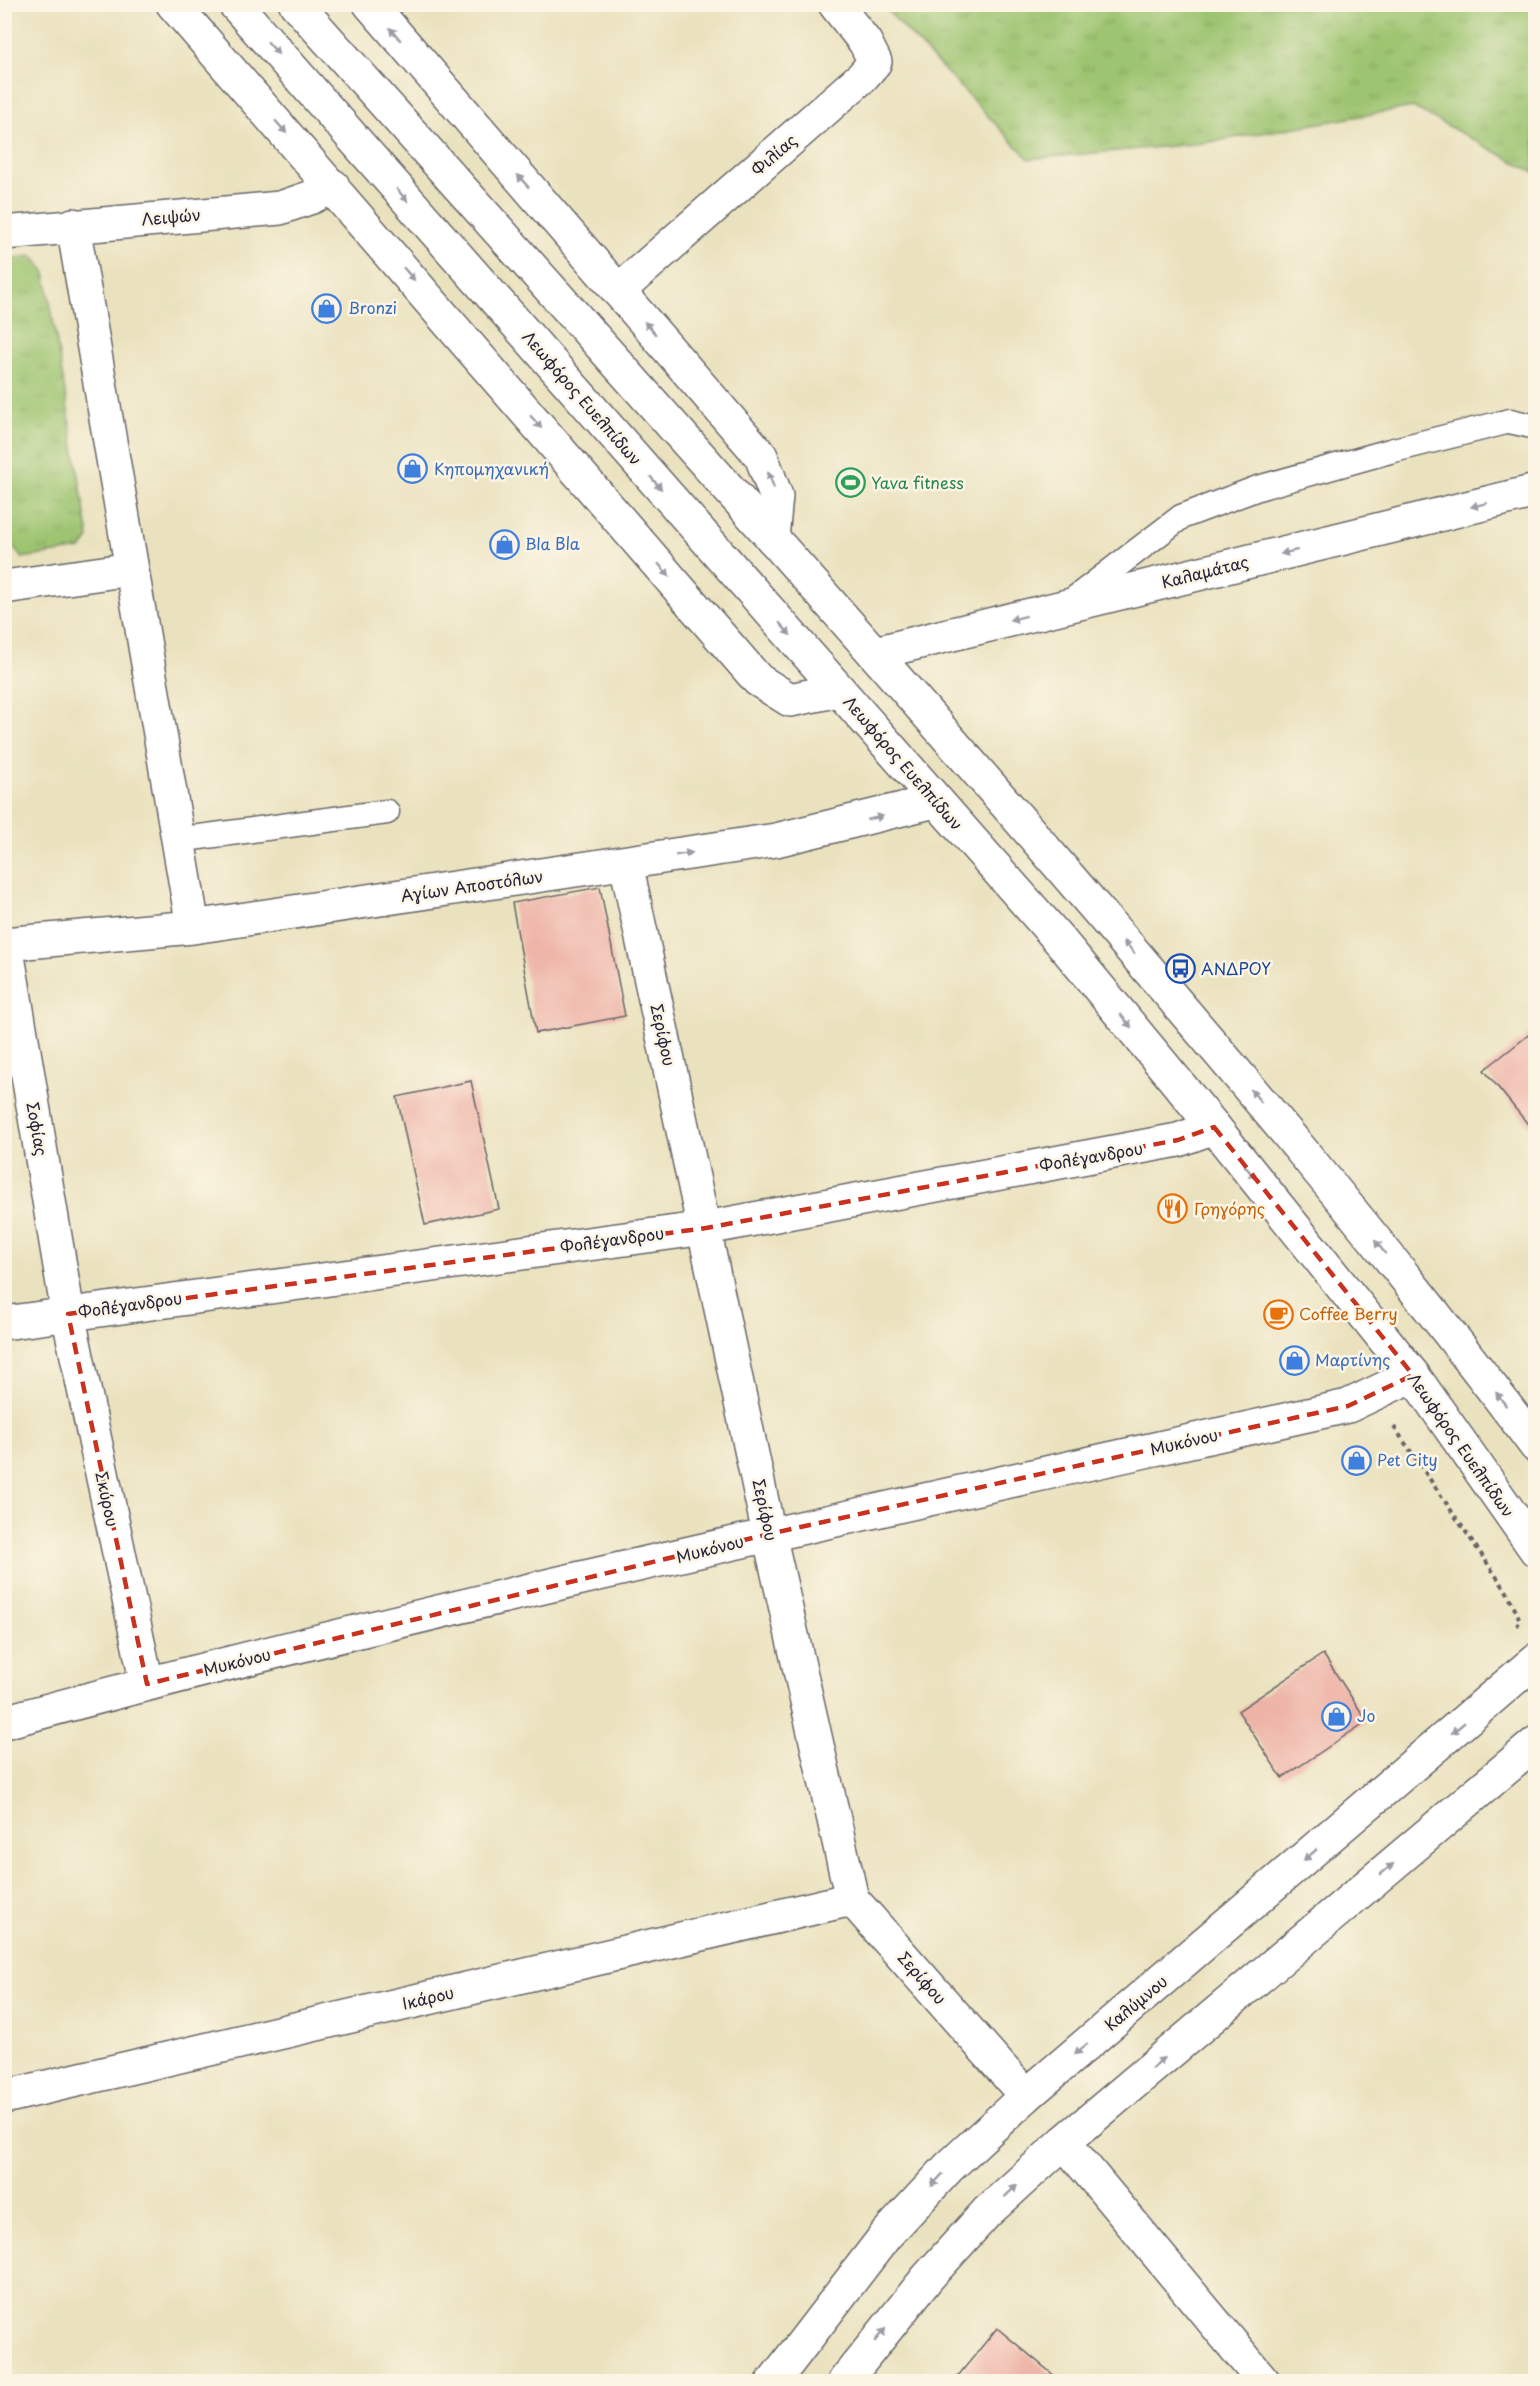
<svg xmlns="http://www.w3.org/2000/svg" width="1540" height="2386" font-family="'Playpen Sans',sans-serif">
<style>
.grass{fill:url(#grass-tufts);stroke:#607355;stroke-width:1.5}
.building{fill:#eeb4a7}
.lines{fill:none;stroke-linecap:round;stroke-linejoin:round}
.lane-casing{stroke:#686569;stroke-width:27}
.street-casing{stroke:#686569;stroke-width:36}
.secondary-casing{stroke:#686569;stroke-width:36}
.primary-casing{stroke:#686569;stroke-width:36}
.path{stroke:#686569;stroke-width:4;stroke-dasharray:4.5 4.5;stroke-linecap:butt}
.lane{stroke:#fff;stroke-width:24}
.street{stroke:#fff;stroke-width:33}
.secondary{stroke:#fff;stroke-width:33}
.primary{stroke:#fff;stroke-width:33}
.oneway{fill:#9c9ca7}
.marked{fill:none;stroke:#c8321e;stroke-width:4.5;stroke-dasharray:12 8;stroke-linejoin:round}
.labels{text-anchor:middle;stroke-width:5;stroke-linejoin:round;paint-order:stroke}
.street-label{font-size:16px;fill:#22223b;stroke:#fcf5e5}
.shop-label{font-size:16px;fill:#366cbe;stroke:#fcf5e5;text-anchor:start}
.leisure-label{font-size:16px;fill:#27864d;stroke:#fcf5e5;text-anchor:start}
.transit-label{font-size:16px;fill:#164399;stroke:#fcf5e5;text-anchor:start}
.food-label{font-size:16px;fill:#c56008;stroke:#fcf5e5;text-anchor:start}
</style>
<defs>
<pattern id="grass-tufts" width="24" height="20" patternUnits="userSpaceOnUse" patternTransform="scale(1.5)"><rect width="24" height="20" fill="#9dc46f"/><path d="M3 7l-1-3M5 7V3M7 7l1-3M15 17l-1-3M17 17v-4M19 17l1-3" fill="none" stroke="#87a861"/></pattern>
</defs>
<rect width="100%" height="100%" fill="#fcf5e5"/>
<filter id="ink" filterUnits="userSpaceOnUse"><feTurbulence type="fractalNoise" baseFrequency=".0167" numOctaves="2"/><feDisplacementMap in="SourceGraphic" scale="12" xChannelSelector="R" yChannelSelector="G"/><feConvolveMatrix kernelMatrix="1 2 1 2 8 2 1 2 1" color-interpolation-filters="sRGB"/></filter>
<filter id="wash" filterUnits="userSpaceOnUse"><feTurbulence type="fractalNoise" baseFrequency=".008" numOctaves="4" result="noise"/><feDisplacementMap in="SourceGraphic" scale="24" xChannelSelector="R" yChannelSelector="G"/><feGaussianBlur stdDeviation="1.35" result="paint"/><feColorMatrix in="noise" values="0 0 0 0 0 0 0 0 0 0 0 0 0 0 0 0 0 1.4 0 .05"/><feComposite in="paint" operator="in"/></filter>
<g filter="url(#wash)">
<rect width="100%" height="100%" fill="#eae2be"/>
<path class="grass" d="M882,5H1535V173L1413,107L1204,143L1029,159Z
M32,256L45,271L89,538L81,549L22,558L5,537L4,260Z"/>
<g id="blocks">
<path class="building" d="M600,887L625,1016L536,1033L512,903Z
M1536,1029V1125L1531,1128L1484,1070Z
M471,1081L499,1209L425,1225L397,1097Z
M1323,1654L1367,1721L1282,1778L1238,1711Z
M997,2328L1062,2382H953Z"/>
</g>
</g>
<g filter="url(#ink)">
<use href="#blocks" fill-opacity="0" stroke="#686569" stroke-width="1.5"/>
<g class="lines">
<defs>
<path id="lane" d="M1070,602L1181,517L1258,488L1390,451L1510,421L1536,427
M177,840L387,812"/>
<path id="street" d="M73,225L193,927
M4,233L280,208L312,197L333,186
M618,291L862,77L875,62L865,42L835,4
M4,587L131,569
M626,863L769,1534L852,1899L1026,2096
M4,944L193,927L776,840L935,801
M6,944L68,1314L147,1684
M4,1323L706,1228L1178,1140L1214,1127
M4,1722C449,1602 899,1506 1348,1406L1413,1375
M4,2097L852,1899
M1064,2142L1264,2382"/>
<path id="secondary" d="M173,4L758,680L790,700L839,690
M370,4L761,456L776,496L772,538
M875,653L1536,491
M773,2382L886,2235L949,2167L1026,2096L1536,1660
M844,2382L928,2277L987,2212L1064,2142L1536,1743"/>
<path id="primary" d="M235,4L1062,943L1214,1127L1413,1375L1536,1550
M296,4C553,292 811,578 1063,870C1225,1058 1387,1247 1536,1446"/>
</defs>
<use href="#lane" class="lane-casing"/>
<use href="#street" class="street-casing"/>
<use href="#secondary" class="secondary-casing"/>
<use href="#primary" class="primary-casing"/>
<path class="path" d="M1394,1427L1507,1592L1520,1620L1517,1626"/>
<use href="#lane" class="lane"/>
<use href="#street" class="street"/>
<use href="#secondary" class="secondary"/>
<use href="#primary" class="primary"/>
</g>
<defs><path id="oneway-solid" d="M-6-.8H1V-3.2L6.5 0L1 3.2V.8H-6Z" transform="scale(1.5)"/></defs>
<g class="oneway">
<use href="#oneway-solid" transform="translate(395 34) rotate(-131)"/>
<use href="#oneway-solid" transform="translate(273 48) rotate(49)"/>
<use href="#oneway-solid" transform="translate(281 127) rotate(49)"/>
<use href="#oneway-solid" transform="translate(523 181) rotate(-131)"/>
<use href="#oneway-solid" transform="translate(402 195) rotate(49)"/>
<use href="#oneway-solid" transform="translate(409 274) rotate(49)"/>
<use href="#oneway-solid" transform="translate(650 328) rotate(-131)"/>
<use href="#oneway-solid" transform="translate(536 422) rotate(49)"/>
<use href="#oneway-solid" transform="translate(771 480) rotate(-111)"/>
<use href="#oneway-solid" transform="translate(656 483) rotate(49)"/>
<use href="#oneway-solid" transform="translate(1479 505) rotate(166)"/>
<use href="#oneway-solid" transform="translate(1289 552) rotate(166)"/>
<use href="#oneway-solid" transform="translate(664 570) rotate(49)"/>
<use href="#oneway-solid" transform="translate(1018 618) rotate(166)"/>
<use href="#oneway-solid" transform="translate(785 629) rotate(49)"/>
<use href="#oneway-solid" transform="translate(875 818) rotate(-14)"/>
<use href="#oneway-solid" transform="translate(684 854) rotate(-9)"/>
<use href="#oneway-solid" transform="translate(1129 947) rotate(-131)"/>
<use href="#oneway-solid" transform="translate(1126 1021) rotate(50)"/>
<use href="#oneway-solid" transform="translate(1256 1096) rotate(-129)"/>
<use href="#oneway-solid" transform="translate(1250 1172) rotate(51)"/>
<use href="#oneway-solid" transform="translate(1380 1247) rotate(-129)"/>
<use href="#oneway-solid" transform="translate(1501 1399) rotate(-127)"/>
<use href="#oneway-solid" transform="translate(1458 1728) rotate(140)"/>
<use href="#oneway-solid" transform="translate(1310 1855) rotate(140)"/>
<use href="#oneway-solid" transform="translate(1387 1869) rotate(-40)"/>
<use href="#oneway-solid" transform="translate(1081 2049) rotate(140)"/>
<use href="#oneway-solid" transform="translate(1158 2063) rotate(-40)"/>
<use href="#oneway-solid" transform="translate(937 2180) rotate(133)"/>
<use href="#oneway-solid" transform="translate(1011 2191) rotate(-43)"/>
<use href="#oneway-solid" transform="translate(880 2335) rotate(-50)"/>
</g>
</g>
<path class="marked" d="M1214,1127L1413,1375L1348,1406L769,1534L147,1684L68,1314L706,1228L1178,1140Z"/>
<defs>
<symbol id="shop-ring" viewBox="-11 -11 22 22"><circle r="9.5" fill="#fcf5e5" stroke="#3f7fe0" stroke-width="1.5"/><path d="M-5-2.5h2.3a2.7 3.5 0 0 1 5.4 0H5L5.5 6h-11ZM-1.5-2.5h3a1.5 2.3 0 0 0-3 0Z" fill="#3f7fe0"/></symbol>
<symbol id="stadium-ring" viewBox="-11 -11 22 22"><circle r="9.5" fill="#fcf5e5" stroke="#2e9e5b" stroke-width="1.5"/><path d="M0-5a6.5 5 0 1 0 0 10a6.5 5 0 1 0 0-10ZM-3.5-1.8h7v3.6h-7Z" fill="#2e9e5b"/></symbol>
<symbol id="bus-ring" viewBox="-11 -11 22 22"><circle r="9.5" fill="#fcf5e5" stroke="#1a4fb4" stroke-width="1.5"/><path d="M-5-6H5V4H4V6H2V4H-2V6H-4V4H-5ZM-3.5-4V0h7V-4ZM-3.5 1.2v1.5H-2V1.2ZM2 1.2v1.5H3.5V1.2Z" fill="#1a4fb4"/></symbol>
<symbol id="restaurant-ring" viewBox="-11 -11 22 22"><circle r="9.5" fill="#fcf5e5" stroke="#e8710a" stroke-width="1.5"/><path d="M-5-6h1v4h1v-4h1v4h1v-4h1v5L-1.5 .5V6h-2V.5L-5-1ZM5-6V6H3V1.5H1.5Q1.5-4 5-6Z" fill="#e8710a"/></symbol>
<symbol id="cafe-ring" viewBox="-11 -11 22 22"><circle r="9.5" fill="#fcf5e5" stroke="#e8710a" stroke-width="1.5"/><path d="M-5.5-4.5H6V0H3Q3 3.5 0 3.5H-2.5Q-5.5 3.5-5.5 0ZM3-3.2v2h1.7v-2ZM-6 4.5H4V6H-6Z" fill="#e8710a"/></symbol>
</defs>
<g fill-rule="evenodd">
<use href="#shop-ring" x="310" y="292" width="33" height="33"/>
<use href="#shop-ring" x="396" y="452" width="33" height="33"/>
<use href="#stadium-ring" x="834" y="466" width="33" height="33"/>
<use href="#shop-ring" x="488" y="528" width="33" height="33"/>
<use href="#bus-ring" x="1164" y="952" width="33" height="33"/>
<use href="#restaurant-ring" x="1156" y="1192" width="33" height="33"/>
<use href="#cafe-ring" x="1262" y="1298" width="33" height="33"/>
<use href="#shop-ring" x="1278" y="1344" width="33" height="33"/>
<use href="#shop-ring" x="1340" y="1444" width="33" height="33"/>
<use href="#shop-ring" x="1320" y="1700" width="33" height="33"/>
</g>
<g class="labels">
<g class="street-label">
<text transform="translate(774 155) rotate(-41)" y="6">Φιλίας</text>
<text transform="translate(171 217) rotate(-5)" y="6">Λειψών</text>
<text transform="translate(582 398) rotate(49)" y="6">Λεωφόρος Ευελπίδων</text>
<text transform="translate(1205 572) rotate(-14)" y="6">Καλαμάτας</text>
<text transform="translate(903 763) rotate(49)" y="6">Λεωφόρος Ευελπίδων</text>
<text transform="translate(472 886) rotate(-8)" y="6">Αγίων Αποστόλων</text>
<text transform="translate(663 1035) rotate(78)" y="6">Σερίφου</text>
<text transform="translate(37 1129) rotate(80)" y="6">Σοφίας</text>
<text transform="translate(1091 1157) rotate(-10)" y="6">Φολέγανδρου</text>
<text transform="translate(612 1240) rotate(-8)" y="6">Φολέγανδρου</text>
<text transform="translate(130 1305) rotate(-8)" y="6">Φολέγανδρου</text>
<text transform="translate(1184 1442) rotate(-13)" y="6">Μυκόνου</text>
<text transform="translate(1461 1445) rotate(55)" y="6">Λεωφόρος Ευελπίδων</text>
<text transform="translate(107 1499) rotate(78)" y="6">Σκύρου</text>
<text transform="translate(765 1510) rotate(78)" y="6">Σερίφου</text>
<text transform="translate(710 1549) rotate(-14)" y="6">Μυκόνου</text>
<text transform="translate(237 1662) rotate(-14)" y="6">Μυκόνου</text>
<text transform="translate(922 1978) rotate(49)" y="6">Σερίφου</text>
<text transform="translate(428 1998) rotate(-13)" y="6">Ικάρου</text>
<text transform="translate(1136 2003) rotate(-40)" y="6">Καλύμνου</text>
</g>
<g class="shop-label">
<text x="348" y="314">Bronzi</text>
<text x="434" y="475">Κηπομηχανική</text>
<text x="525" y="550">Bla Bla</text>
<text x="1315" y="1366">Μαρτίνης</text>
<text x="1377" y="1466">Pet City</text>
<text x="1357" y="1722">Jo</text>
</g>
<g class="leisure-label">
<text x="871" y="489">Yava fitness</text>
</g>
<g class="transit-label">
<text x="1201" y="975">ΑΝΔΡΟΥ</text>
</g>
<g class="food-label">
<text x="1194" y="1215">Γρηγόρης</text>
<text x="1299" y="1320">Coffee Berry</text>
</g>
</g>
<rect width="1540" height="2386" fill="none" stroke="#fcf5e5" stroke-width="24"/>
</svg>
